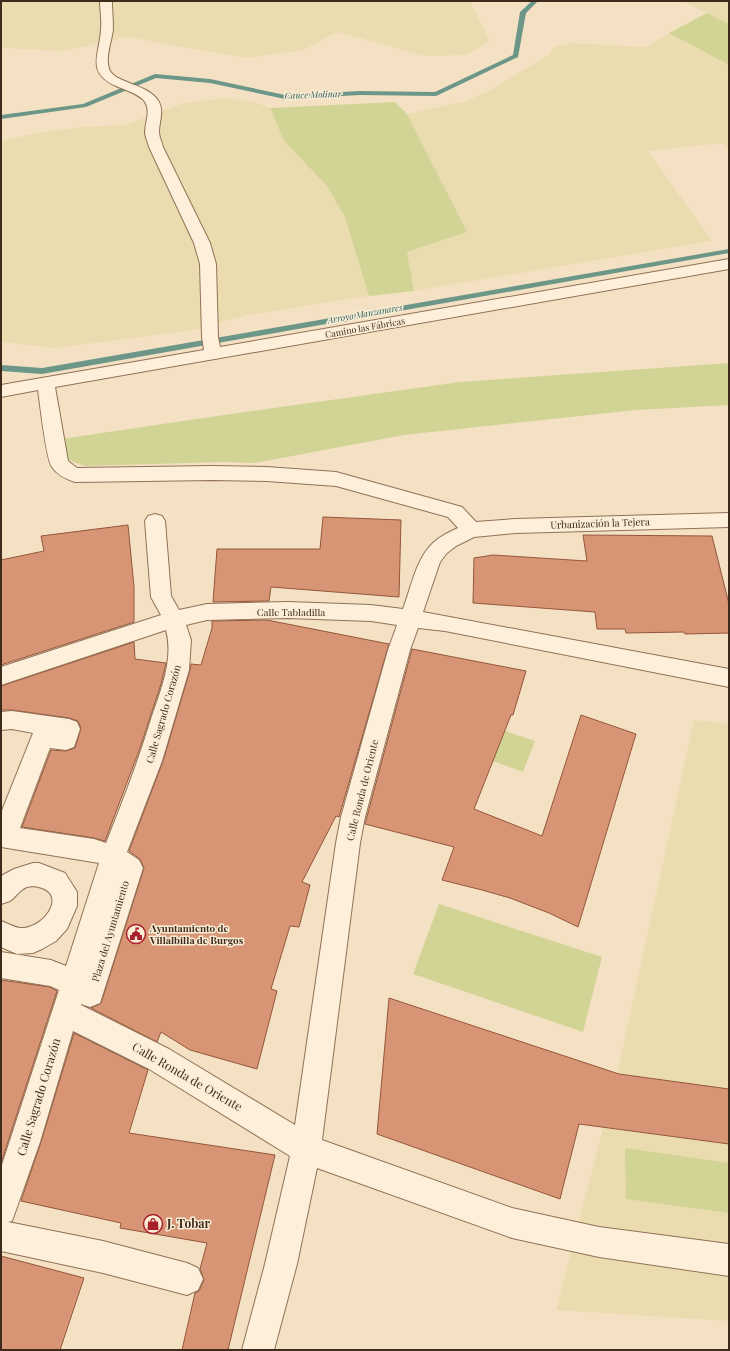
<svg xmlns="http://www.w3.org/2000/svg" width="730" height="1351" font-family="'Playfair Display',serif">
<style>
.farmland{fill:#ebdcb0}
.green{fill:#d2d496}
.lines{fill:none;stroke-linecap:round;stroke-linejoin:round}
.stream{fill:#6b9688;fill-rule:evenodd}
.building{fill:#d79575;stroke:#94563a}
.street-casing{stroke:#917157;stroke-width:2}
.street{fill:#fdefd9;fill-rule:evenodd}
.labels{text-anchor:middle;stroke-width:3;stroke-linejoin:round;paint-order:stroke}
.far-water-label{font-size:9px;font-style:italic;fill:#2a6159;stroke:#faecd5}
.far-street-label{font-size:9px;fill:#3f2b1d;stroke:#faecd5}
.street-label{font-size:10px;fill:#3f2b1d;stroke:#faecd5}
.poi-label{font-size:10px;font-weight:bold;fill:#3f2b1d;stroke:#faecd5;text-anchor:start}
.near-street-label{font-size:12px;fill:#3f2b1d;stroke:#faecd5}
.near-poi-label{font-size:12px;font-weight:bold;fill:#3f2b1d;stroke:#faecd5;text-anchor:start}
</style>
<rect width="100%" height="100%" fill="#f4e1c4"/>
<path class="farmland" d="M1,1H470L490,41L466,55L426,56L337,32L303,50L246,58L127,37L63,51L1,48Z
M683,1H729V24Z
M669,33L729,65V150L723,143L648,151L712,241L414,291L407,252L466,232L407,114L466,101L489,91L547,56L554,47L572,43L646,47Z
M226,98L254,102L270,108L284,141L327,186L346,217L369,296L247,315L194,330L56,348L1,342V141L37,133L82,127L125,125L184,103Z
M694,720L729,724V1321L556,1310L617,1074Z"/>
<path class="green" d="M707,13L729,24V65L669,33Z
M395,102L407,114L467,232L407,252L414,291L369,296L345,217L327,186L284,141L270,108Z
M729,363V405L636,410L404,435L255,463L223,462L85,466L69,460L61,439L210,417L460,382Z
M505,731L535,741L523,772L493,761Z
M439,904L602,957L583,1032L413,974Z
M625,1148L729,1163V1213L626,1199Z"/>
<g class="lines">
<path class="stream" d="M532,1H538L526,13L518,57L436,96L360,95L285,99L210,83L156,78L86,107L1,119V115L83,104L155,74L210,79L285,95L360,91L435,92L513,55L520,12Z
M729,249V253L42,374L1,371V365L42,368Z"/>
</g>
<path class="building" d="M323,517L401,520L399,597L271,587L269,601L213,602L217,549H320Z
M128,525L134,587V622L1,665V560L44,551L41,536Z
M583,535L712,536L729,604V633L685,634L684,632L626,633L625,629H597L595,612L473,603L474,558L493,555L587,561Z
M267,620L389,644L339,817L336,816L302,882L310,885L299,927L290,926L271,989L277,991L257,1069L190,1050L161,1032L157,1042L91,1008L101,1003L144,868L140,859L129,851L163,761L190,670L191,664L201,665L212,628V621Z
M134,642L135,659L166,663L161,684L140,748L105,841L94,838L22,827L51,750L66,751L75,748L81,728L78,721L69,718L12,710H1V686Z
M412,649L526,671L513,715H511L474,809L542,836L581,715L636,734L578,927L549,913L510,898L482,890L442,880L454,847L365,824Z
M1,980L50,987L57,991L1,1163Z
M389,998L619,1074L729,1089V1144L579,1124L560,1199L377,1134Z
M74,1033L148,1070L129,1133L275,1155L228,1350H182L195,1293L199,1291L204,1280L200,1269L207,1243L120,1228L121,1223L21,1201L41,1142Z
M1,1256L84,1278L60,1350H1Z"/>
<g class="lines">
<defs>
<path id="street" d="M100,1H112C112,10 113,19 113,29C112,41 104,59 110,71C118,84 149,84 159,102C164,112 159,122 159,132C159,137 162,142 163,147L210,243L216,264L218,337L220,347L729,259V269L55,387L68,461L77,468L212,466L267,467L336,472L462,507L476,522L515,519L729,513V527L515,533L474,537L456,546L447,553L440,562L423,612L729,669V687L445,631L418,628L410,650L365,817L360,843L322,1140L512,1208L599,1227L729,1244V1276L599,1257L512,1238L317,1168L297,1264L274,1350H242L265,1264L290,1156L149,1069L73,1031L40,1142L16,1210L12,1221L8,1222L103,1241L187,1263L198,1268L203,1279L198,1290L187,1295L103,1273L1,1251V1168L59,990L50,986L1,978V952L51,960L66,966L99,863L1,847V813L33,733L12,729L1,730V712L12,711L69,719L77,722L80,729L74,747L66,750L50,748L20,828L94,839L106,843C123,801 139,759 152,716C161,689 174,659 166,630L1,685V667L161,615L151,597L145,521L148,516L155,514L162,516L165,521L171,596L179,610L207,604L288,602L371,605L403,609C411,588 416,558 434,542C441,536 449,532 458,528L448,517L336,486L267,481L212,480L75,482C66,479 57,475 52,467C46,460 40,403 38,390L1,397V385L204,350L202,337L200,264L194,243L149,147C148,142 145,137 145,132C145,123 151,111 145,102C140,94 125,90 116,86C85,72 100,54 101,29C102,19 100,10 100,1ZM288,618L371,621L397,625L388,650L341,817L336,843L295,1125L169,1049L81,1005V1004L90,1007L100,1003L143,868L139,860L127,852L162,761L189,670L191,640L186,625L207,620Z
M33,863H39L65,873L77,892V906L67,929L56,941L42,949L33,953L17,954L1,947V921C7,923 15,928 21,928C42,929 67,897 42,888C37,886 31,886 27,887C19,890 16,897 10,901C7,902 4,903 1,904V876L14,869Z"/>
</defs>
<use href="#street" class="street-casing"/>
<use href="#street" class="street"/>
</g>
<defs>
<symbol id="civic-ring" viewBox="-11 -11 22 22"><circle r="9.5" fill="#faecd5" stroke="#a91f2b" stroke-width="1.5"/><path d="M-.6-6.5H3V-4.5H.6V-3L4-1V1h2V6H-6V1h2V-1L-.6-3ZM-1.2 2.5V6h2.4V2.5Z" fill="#a91f2b"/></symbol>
<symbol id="shop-ring" viewBox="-11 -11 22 22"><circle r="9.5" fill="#faecd5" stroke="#a91f2b" stroke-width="1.5"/><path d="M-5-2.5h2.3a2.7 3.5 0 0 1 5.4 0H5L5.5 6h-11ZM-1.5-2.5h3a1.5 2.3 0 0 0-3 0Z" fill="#a91f2b"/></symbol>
</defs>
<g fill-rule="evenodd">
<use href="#civic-ring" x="125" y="923" width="22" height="22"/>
<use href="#shop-ring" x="142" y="1213" width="22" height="22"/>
</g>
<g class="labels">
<g class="far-water-label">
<text transform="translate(313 95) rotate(-2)" y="3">Cauce Molinar</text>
<text transform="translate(365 314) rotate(-10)" y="3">Arroyo Manzanares</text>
</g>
<g class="far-street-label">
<text transform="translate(365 328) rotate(-10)" y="3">Camino las Fábricas</text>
</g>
<g class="street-label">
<text transform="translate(600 523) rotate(-2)" y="4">Urbanización la Tejera</text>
<text x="291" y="616">Calle Tabladilla</text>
<text transform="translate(163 714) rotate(-74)" y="4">Calle Sagrado Corazón</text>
<text transform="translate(362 790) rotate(-76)" y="4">Calle Ronda de Oriente</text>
<text transform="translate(110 931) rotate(-73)" y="4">Plaza del Ayuntamiento</text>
</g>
<g class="poi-label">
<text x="150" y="932">Ayuntamiento de<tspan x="150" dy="12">Villalbilla de Burgos</tspan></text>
</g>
<g class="near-street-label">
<text transform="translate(187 1077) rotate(30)" y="4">Calle Ronda de Oriente</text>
<text transform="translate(39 1097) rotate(-73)" y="4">Calle Sagrado Corazón</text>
</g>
<g class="near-poi-label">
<text x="167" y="1228">J. Tobar</text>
</g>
</g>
<rect width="730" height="1351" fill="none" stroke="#3f2b1d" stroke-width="4"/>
</svg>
